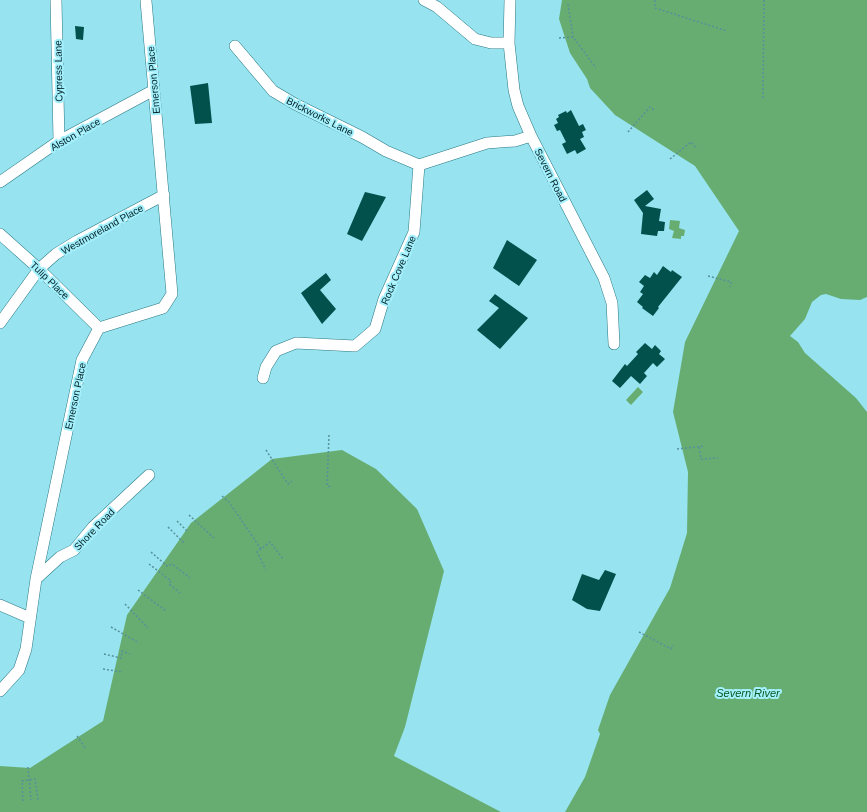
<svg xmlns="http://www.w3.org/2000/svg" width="867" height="812" font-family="Helvetica,sans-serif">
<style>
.water{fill:#67ad72}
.building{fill:#03514c}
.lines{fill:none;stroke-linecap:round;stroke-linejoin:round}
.minor-casing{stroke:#287883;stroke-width:12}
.path{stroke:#57919a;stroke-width:1.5;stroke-dasharray:2 2;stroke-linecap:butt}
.minor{stroke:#fff;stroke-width:11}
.labels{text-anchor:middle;stroke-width:4;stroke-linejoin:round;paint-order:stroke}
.street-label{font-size:10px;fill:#002025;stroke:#a4f1fd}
.water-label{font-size:11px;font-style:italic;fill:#065821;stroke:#a4f1fd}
</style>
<rect width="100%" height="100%" fill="#97e4f0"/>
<path class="water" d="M562,0H867V297L860,300L841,299L826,294L821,295L812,302L805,319L790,336L798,342L805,353L856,398L867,412V812H565L585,777L600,734L598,730L610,695L670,588L687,533L688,472L673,412L685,342L739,231L695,166L615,115L590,88L587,79L570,53L559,19Z
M670,220L680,221L679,228L685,230L684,236H681V239L672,238L674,231L669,229Z
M638,387L643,392L631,405L626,400Z
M342,450L376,469L417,509L444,571L405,727L394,756L501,812H0V766L30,768L103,721L127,615L191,523L272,459Z"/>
<path class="building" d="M75,26L84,27L83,40L76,39Z
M208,83L212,123L195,124L190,86Z
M571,110L579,126L583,124L586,130L582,132L584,137L580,139L586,149L577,154L575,150L567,154L562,144L566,142L560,130L557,131L554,125L558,123L556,119L559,117L558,115L566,111L567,113Z
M647,190L654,199L645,206L661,209L659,221L665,222L664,231H658L657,236L641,234L643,213L634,200Z
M365,192L386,197L362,241L347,234Z
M507,240L537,260L519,286L493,268Z
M663,266L671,272L672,270L682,277L658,307L659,308L653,316L642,308L643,307L637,302L643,294L640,292L644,286L639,282L645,275L650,278L654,272L657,275Z
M326,273L331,280L320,290L336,309L322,324L301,293Z
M495,294L528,318L500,349L477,330L499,308L489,301Z
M645,343L652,349L655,345L661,351L659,354L665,359L657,367L653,363L644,373L647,376L640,384L631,376L620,388L612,381L625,364L627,366L638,354L636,352Z
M605,570L616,574L600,611L587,609L572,600L582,574L599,580Z"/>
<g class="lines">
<defs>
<path id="minor" d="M56,0L59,141
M424,0L437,7L475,39L491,43H509
M510,0L509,43L514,90L518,106L531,136L604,278L612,303L614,344
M235,46L273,91L295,104L362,137L386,151L419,165
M419,165L487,143L515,141L531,136
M0,182L59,141L154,90
M0,234L39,269L99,328
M0,323L39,269L56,254L77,241L164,195
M263,378L266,367L276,351L296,343L355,346L375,329L384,299L414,232L419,165
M36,579L60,557L74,550L93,527L149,475
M0,605L30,618
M0,691L19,670L26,649L36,579L82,360L99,328L163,308L172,294L146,1"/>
</defs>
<use href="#minor" class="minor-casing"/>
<path class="path" d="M655,0V8L727,31
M568,4L573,37
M559,38L573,37L596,68
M763,98L764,0
M628,132L650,107L655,111
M670,159L691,142L697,149
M708,276L731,282L730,287
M329,435L327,486L332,487
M699,447L701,459L718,458
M677,449L705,446
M266,450L288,484L292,481
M222,496L229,502L261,549L270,542L283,559
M189,515L215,539
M177,521L187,531
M168,527L184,543
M261,549L257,552L266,570
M151,552L167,566L172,564L190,578
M149,564L171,581L169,584L180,593
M138,590L166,611
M125,604L148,628
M111,627L139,643
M639,632L671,649L673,645
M104,654L121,658L122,651L130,654
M103,669L122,672
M77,736L86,749
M28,767L31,800
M23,801L22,781L35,779L38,800"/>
<use href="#minor" class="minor"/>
</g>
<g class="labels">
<g class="street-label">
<text transform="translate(58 71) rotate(-91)" y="4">Cypress Lane</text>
<text transform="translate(153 80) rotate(-95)" y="4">Emerson Place</text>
<text transform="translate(320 116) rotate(27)" y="4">Brickworks Lane</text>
<text transform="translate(75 134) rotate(-30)" y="4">Alston Place</text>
<text transform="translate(551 175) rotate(63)" y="4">Severn Road</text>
<text transform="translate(102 229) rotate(-29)" y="4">Westmoreland Place</text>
<text transform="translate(398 270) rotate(-67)" y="4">Rock Cove Lane</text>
<text transform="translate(50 280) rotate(44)" y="4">Tulip Place</text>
<text transform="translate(75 396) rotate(-78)" y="4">Emerson Place</text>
<text transform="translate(94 529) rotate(-46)" y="4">Shore Road</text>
</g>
<g class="water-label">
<text x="748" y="697">Severn River</text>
</g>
</g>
</svg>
